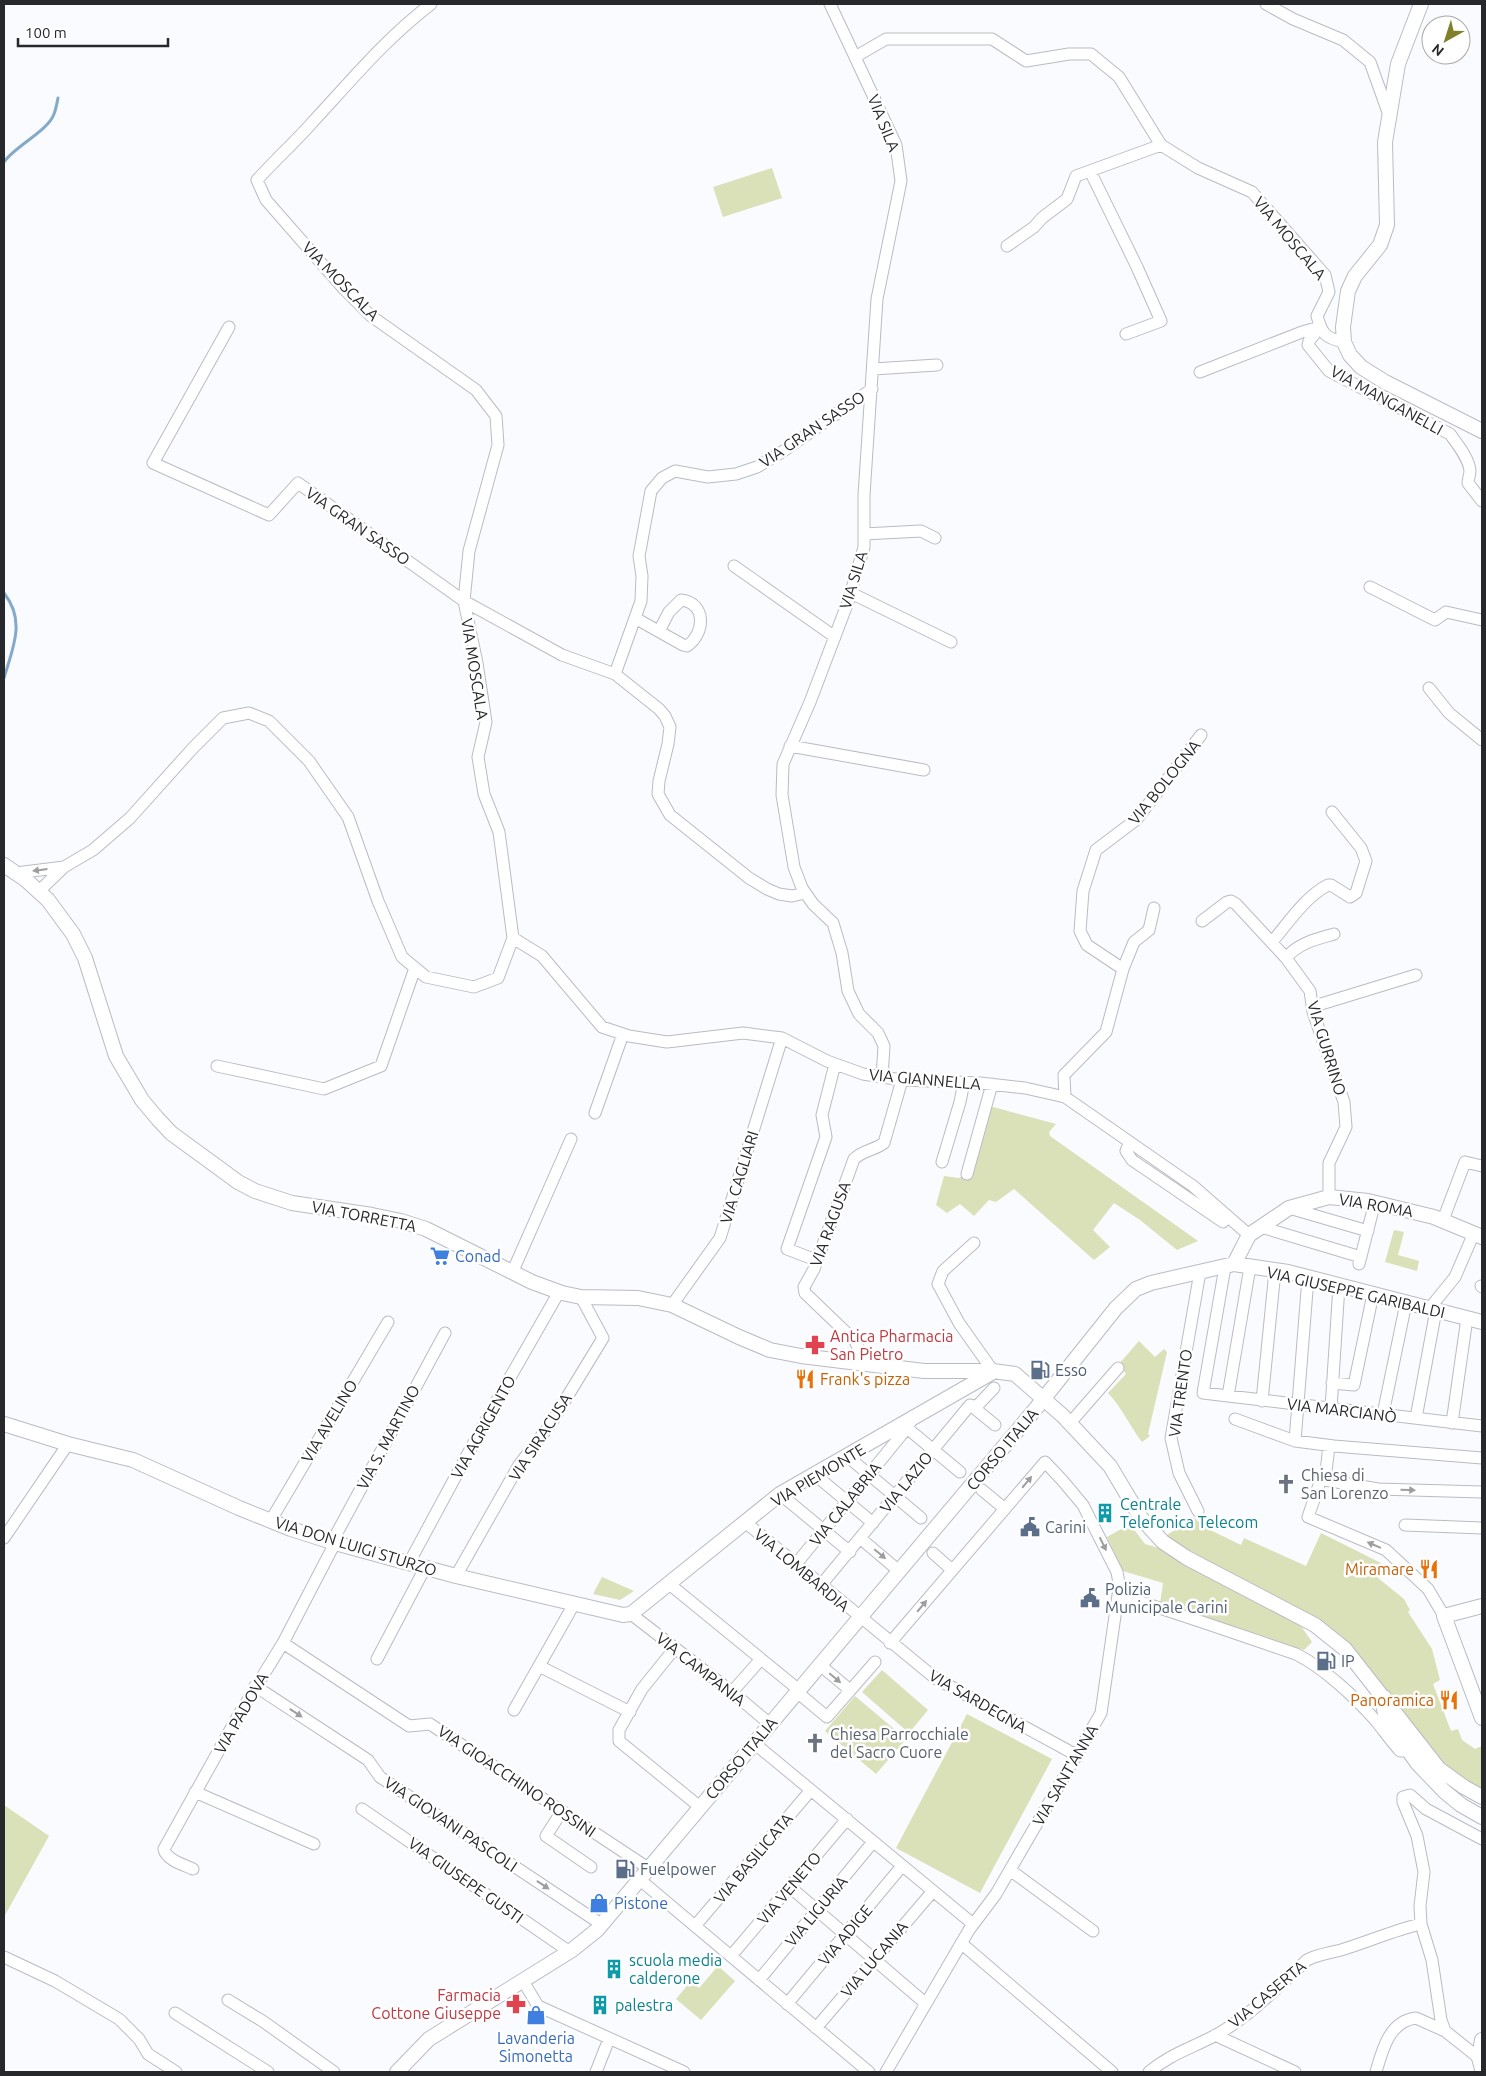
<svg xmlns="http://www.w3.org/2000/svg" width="1486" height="2076" font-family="Ubuntu,sans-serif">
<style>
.green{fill:#dae0b7}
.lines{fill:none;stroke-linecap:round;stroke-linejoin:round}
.stream{stroke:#83aac9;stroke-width:3}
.minor-casing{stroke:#b8bcc3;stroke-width:13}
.tertiary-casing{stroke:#b8bcc3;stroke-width:16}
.minor{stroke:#fff;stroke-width:11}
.tertiary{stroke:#fff;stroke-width:14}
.oneway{fill:#9e9ea0}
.labels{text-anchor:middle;stroke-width:5;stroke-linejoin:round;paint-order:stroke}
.street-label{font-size:16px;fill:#27282b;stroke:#fff}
.shop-label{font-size:16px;fill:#366cbe;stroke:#fff;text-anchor:start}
.health-label{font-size:16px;fill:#be3a42;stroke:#fff;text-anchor:start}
.service-label{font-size:16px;fill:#4e5e75;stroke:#fff;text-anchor:start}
.food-label{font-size:16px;fill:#c56008;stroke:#fff;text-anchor:end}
.worship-label{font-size:16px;fill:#5b616d;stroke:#fff;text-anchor:start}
.culture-label{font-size:16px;fill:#0d838f;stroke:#fff;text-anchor:start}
</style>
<rect width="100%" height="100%" fill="#fafbfe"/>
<path class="green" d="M772,168L782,198L723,217L713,187Z
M986,1105L1056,1124L1049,1132L1050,1136L1198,1241L1177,1250L1140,1220L1114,1203L1093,1230L1110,1247L1094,1260L1014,1189L996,1202L989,1200L974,1216L960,1204L947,1213L936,1205L944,1176L959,1178L967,1174Z
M1394,1230L1404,1232L1398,1255L1419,1261L1417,1271L1385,1262Z
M1139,1341L1155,1357L1164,1349L1167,1352L1148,1434L1150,1436L1142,1442C1129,1425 1123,1409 1108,1393L1126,1374L1119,1364Z
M1195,1518L1202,1526L1241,1545L1244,1538L1306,1566L1321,1533L1385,1565L1378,1578L1404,1599L1410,1610L1408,1612L1432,1649L1440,1680L1433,1684L1451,1731L1458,1729L1462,1740L1475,1749L1482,1746V1789L1460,1777L1445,1765L1343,1637L1319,1620L1250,1585L1165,1536Z
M1130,1524L1145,1544L1159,1548L1303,1623L1301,1626L1312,1642L1304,1650L1160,1604L1163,1583L1123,1571L1107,1537Z
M602,1577L634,1591L620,1600L593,1594Z
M882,1670L928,1710L909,1733L862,1692Z
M855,1696L906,1739L876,1774L825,1731Z
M967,1714L1052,1759L980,1893L896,1848Z
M4,1805L49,1836L4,1917Z
M718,1966L735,1981L701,2020L676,1999L691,1981L699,1988Z"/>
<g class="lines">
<path class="stream" d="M4,162C14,147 48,131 54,114C56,109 57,103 58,98
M4,593C26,621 13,647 4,678"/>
<defs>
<path id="minor" d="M830,4L855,57L886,39H992L1026,61L1069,54H1091L1119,77L1161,145L1198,168L1252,192L1325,275L1329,292L1317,316C1322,334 1325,338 1344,342
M1266,4L1293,19L1343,40L1370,62L1389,115
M855,57L896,145L901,181L877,299L864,495V547L848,602L810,702L783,764L782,795L794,867L802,888L813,904L833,923L842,953L848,991L859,1014L878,1033L884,1046L882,1077
M1090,171L1137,267L1161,321L1126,334
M1007,246L1034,227L1042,218L1067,199L1076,176L1161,145
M229,327L153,463L269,515L298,483L464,601L562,655L615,674L659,709L665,716L670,727L668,744L659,781L658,794L670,815L749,878L767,889L779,894L792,896L805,893
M1320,327L1309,341L1308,345L1329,371L1450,434C1457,444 1469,458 1470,471C1470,475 1468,479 1468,483L1482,501
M873,369L937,365
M1200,372L1302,332L1320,327
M864,534L921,531L935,538
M734,566L835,637
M1370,587L1435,620L1446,612L1482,620
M851,593L951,642
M635,618L683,645L687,646C705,634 707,603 681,600L669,612L659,631
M615,674L641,601L642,576L639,556L651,491L662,478L675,471L708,477L736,474L757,467L782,452L872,389
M1429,688L1449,713L1482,740
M790,746L924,770
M16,873L64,867
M39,891L64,867L93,850L130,818L193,748L223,718L249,713L269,721L309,761L348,817L378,901L402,957L426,977L474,987L498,978L513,938L499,832L484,794L478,757L486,722L477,663L464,601L469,551L498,445L496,416L476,390L371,316L343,288L266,200L257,180C274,161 293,144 310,125C349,83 385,39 431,4
M1202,921L1227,902L1231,901L1236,904L1286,958L1310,991L1313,1012L1344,1102L1346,1127L1329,1163V1197
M513,938L542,956L602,1027L629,1036L667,1042L743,1033L782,1038L827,1061L863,1074L902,1080L980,1083L1025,1088L1065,1097L1193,1186L1249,1235
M1272,942C1289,922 1305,897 1328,885H1331L1350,897L1356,893L1366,861L1361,848L1332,812
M1286,958C1298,943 1317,939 1334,934
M1123,969L1087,945L1080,931L1083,891L1096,850L1137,819L1201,735
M1313,1012L1321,1004L1416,975
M217,1066L324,1089L381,1066L415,968
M1065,1097L1064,1075L1106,1032L1123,969L1134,942L1149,930L1154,908
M595,1113L623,1034
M1130,1142L1126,1151L1132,1160L1223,1222
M942,1162L960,1102L964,1082
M967,1174L992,1084
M1289,1208L1368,1231
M1443,1220L1465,1162L1482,1166
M1261,1227L1361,1257
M974,1243L943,1271L938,1284L959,1323L993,1371
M816,1260L787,1249L826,1137L822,1115L835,1064
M1359,1264L1375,1202
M1225,1267L1203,1393L1482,1426
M512,1273L571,1139
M1481,1286L1482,1287
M672,1305L720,1238L782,1038
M1429,1309L1455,1277L1474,1233
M866,1364L855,1341L805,1293L804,1287L814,1269L854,1159C863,1150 875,1150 884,1143L902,1080
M1332,1383L1354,1385L1373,1294
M1228,1396L1250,1267
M1262,1401L1275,1271
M973,1407L995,1425
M1331,1408L1339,1286
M1383,1414L1406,1303
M1416,1418L1436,1310
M1235,1419L1295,1441L1334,1446L1482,1458
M1070,1423L1118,1368
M1452,1423L1467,1318
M907,1428L960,1472
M1295,1441L1308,1278
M847,1456L921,1518
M814,1474L873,1523
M1325,1480L1329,1446
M982,1490L1005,1509
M780,1494L850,1552
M1198,1511L1179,1473L1171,1438L1200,1272
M271,1520L388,1322
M745,1522L935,1678L1078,1756
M1405,1525L1482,1528
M4,1538L68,1444
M860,1538L899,1571
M332,1542L445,1333
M933,1553L952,1570
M409,1563L492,1409L559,1292
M796,1564L907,1428L912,1419
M456,1576L519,1465L550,1425L603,1338L581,1297
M668,1583L799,1690
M821,1585L970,1405L976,1407L994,1388
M1118,1595C1178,1613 1237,1634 1296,1654C1324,1668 1355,1697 1376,1721C1384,1731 1391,1741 1400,1751H1409
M631,1614L732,1692L770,1724
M1444,1616L1428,1589L1386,1550L1308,1517L1320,1482L1325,1480L1378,1489L1482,1492
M283,1643L409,1726L430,1724L648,1868
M675,1648L642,1689L619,1730V1741L700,1807
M377,1659L425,1568
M820,1665L850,1690
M539,1666L630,1712
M255,1686L368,1760L380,1777L601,1924
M732,1692L761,1659
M797,1692L827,1717L875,1662
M514,1710L574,1604
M754,1743L973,1924
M195,1792L314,1844
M362,1809L570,1952
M562,1811L546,1836L591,1867
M193,1869C184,1865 166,1860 164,1849L238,1716L283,1643L335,1543
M1010,1870L1093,1931
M639,1879L869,2072
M790,1887L925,2003
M695,1926L811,1790
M961,1943L1112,2072
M731,1956L847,1819
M4,1957L55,1981L119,2019L139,2039L148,2054L176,2072
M759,1980L873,1842
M523,1981L538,2006L684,2072
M228,2000L264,2022L334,2072
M787,2004L902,1866
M175,2013L268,2072
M816,2028L933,1891
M1215,2035L1295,2072
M1479,2058L1445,2031L1441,2020L1432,1960L1421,1924L1420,1906L1424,1872L1417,1836L1403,1802V1797L1410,1795L1426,1809L1482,1839
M596,2072L609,2039
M886,2072L969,1930L996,1894L1101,1713L1118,1595L1119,1583L1117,1572L1083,1505L1062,1480L1045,1462L890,1643
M1149,2072C1170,2054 1192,2048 1216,2035C1250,2016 1279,1986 1307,1960C1318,1954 1330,1953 1341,1950C1368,1942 1394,1930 1421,1924
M1376,2072C1382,2051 1389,2021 1416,2018L1445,2031"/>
<path id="tertiary" d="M1421,4L1398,64L1385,142L1387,225L1380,245L1355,276L1348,291L1343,327L1344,342L1350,355L1361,367L1385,382L1482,431
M4,865L26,880L48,900L73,934L85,958L116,1056L142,1100L157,1118L171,1133L238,1182L255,1191L292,1203L372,1215L401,1221L426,1229L532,1282L562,1293L581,1297L638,1298L672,1305L739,1337L770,1350L801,1356L924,1371H993L1015,1374L1063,1416L1110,1466L1141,1518L1163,1542L1187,1558L1315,1625L1345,1649L1439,1769L1464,1787L1482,1797
M1234,1264L1249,1235L1289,1208L1329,1197L1368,1201L1434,1217L1482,1237
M4,1424L68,1444L133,1460L239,1508L291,1529L335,1543L456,1576L623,1615L631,1614L780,1494L993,1372
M1482,1606L1444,1616L1482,1718
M1384,1697L1383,1704L1386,1719L1418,1764L1444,1791L1461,1805L1482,1817
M1482,2040L1479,2058L1482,2069
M397,2072L429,2039L572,1950L597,1930L1033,1412L1116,1308L1136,1289L1151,1283L1234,1264L1288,1272L1482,1322"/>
</defs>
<use href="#minor" class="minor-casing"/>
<use href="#tertiary" class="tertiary-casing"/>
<use href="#minor" class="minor"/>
<use href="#tertiary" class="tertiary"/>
</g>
<defs><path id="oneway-solid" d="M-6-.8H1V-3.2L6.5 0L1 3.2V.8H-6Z" transform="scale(1.25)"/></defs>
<g class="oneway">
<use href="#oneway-solid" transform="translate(40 870) rotate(173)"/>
<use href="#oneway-solid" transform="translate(1027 1482) rotate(-50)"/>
<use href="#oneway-solid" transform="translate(1408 1490) rotate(2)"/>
<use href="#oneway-solid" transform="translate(1103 1544) rotate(64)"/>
<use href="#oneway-solid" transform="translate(1374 1545) rotate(-157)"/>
<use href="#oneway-solid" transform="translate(880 1554) rotate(40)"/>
<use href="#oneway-solid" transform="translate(922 1606) rotate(-50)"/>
<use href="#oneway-solid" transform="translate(835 1678) rotate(40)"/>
<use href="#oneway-solid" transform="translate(296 1713) rotate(33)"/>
<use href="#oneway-solid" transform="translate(543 1885) rotate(34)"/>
</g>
<defs>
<symbol id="supermarket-bare" viewBox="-9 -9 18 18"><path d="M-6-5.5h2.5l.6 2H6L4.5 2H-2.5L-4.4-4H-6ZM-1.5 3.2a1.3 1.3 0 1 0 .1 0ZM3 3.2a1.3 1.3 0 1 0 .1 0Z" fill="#3f7fe0" stroke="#fff" stroke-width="2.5" paint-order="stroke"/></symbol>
<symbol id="pharmacy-bare" viewBox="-9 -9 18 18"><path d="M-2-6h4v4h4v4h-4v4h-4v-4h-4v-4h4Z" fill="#e0444e" stroke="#fff" stroke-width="2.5" paint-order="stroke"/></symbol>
<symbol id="fuel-bare" viewBox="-9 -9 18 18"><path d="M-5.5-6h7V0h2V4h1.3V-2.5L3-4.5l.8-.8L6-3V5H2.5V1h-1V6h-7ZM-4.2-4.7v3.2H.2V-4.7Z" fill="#5c6f8a" stroke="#fff" stroke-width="2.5" paint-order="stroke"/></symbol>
<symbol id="restaurant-bare" viewBox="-9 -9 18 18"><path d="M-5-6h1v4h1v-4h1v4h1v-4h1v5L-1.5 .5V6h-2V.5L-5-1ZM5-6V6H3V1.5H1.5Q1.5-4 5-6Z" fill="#e8710a" stroke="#fff" stroke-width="2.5" paint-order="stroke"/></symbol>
<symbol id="church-bare" viewBox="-9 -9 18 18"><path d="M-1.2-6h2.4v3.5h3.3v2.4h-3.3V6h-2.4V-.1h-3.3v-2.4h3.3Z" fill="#6b7280" stroke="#fff" stroke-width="2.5" paint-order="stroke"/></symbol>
<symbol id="building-bare" viewBox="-9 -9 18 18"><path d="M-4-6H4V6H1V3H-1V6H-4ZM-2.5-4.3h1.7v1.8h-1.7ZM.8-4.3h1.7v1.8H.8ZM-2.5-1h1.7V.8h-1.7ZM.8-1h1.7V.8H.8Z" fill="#0f9aa8" stroke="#fff" stroke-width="2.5" paint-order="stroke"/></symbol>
<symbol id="civic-bare" viewBox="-9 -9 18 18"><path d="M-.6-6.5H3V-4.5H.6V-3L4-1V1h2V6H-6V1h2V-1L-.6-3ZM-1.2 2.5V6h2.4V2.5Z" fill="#5c6f8a" stroke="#fff" stroke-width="2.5" paint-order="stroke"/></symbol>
<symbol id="shop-bare" viewBox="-9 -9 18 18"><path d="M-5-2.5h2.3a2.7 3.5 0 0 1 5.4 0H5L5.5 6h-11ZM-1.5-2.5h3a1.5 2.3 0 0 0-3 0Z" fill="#3f7fe0" stroke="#fff" stroke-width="2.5" paint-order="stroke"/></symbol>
</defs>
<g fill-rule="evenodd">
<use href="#supermarket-bare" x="426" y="1242" width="28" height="28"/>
<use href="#pharmacy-bare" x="801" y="1331" width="28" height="28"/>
<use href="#fuel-bare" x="1026" y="1356" width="28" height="28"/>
<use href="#restaurant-bare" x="791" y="1365" width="28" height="28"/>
<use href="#church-bare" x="1272" y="1470" width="28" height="28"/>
<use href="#building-bare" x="1091" y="1499" width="28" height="28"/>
<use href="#civic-bare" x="1016" y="1513" width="28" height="28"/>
<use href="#restaurant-bare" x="1415" y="1555" width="28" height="28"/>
<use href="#civic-bare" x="1076" y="1584" width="28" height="28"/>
<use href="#fuel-bare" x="1312" y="1647" width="28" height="28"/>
<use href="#restaurant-bare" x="1435" y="1686" width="28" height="28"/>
<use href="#church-bare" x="801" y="1729" width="28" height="28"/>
<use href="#fuel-bare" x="611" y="1855" width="28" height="28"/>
<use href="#shop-bare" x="585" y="1889" width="28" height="28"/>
<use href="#building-bare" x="600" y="1955" width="28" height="28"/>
<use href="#pharmacy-bare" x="502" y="1990" width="28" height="28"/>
<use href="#building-bare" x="586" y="1991" width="28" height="28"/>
<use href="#shop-bare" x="522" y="2001" width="28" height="28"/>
</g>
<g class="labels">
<g class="street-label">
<text transform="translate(884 123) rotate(68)" y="6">VIA SILA</text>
<text transform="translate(1290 238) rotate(50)" y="6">VIA MOSCALA</text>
<text transform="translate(341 281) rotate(46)" y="6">VIA MOSCALA</text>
<text transform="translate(1387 400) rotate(29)" y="6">VIA MANGANELLI</text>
<text transform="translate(812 429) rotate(-34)" y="6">VIA GRAN SASSO</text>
<text transform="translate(358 526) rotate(35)" y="6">VIA GRAN SASSO</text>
<text transform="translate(853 580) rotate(-73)" y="6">VIA SILA</text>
<text transform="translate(475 669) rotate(81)" y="6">VIA MOSCALA</text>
<text transform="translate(1164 782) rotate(-51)" y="6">VIA BOLOGNA</text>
<text transform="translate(1327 1048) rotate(73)" y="6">VIA GURRINO</text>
<text transform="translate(925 1079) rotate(5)" y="6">VIA GIANNELLA</text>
<text transform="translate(739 1177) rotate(-73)" y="6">VIA CAGLIARI</text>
<text transform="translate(1376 1205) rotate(10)" y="6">VIA ROMA</text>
<text transform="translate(364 1216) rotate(11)" y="6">VIA TORRETTA</text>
<text transform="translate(830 1224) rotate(-70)" y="6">VIA RAGUSA</text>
<text transform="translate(1356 1292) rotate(13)" y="6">VIA GIUSEPPE GARIBALDI</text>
<text transform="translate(1180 1393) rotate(-82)" y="6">VIA TRENTO</text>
<text transform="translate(1342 1410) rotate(7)" y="6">VIA MARCIANÒ</text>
<text transform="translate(329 1421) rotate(-59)" y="6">VIA AVELINO</text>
<text transform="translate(483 1427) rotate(-61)" y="6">VIA AGRIGENTO</text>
<text transform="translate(388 1437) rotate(-62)" y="6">VIA S. MARTINO</text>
<text transform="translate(540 1437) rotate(-57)" y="6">VIA SIRACUSA</text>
<text transform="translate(1002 1449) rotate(-50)" y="6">CORSO ITALIA</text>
<text transform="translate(818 1475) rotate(-31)" y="6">VIA PIEMONTE</text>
<text transform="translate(906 1482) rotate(-51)" y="6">VIA LAZIO</text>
<text transform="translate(845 1504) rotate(-51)" y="6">VIA CALABRIA</text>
<text transform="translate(356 1546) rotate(17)" y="6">VIA DON LUIGI STURZO</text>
<text transform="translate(802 1570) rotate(40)" y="6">VIA LOMBARDIA</text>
<text transform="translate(701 1669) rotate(38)" y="6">VIA CAMPANIA</text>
<text transform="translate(978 1701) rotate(30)" y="6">VIA SARDEGNA</text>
<text transform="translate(241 1713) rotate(-60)" y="6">VIA PADOVA</text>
<text transform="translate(741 1758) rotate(-50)" y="6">CORSO ITALIA</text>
<text transform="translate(1065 1775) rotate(-60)" y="6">VIA SANT'ANNA</text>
<text transform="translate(517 1781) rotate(34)" y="6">VIA GIOACCHINO ROSSINI</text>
<text transform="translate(451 1824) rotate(34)" y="6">VIA GIOVANI PASCOLI</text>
<text transform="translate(753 1858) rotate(-50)" y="6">VIA BASILICATA</text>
<text transform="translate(466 1880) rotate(35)" y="6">VIA GIUSEPE GUSTI</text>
<text transform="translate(789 1888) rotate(-50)" y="6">VIA VENETO</text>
<text transform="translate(816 1911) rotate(-50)" y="6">VIA LIGURIA</text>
<text transform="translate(845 1935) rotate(-50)" y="6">VIA ADIGE</text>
<text transform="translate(874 1959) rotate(-50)" y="6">VIA LUCANIA</text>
<text transform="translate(1267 1994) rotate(-40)" y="6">VIA CASERTA</text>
</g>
<g class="shop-label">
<text x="455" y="1262">Conad</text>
<text x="614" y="1909">Pistone</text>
<text x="536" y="2044" text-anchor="middle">Lavanderia<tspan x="536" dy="18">Simonetta</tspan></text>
</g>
<g class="health-label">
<text x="830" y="1342">Antica Pharmacia<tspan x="830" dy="18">San Pietro</tspan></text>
<text x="501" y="2001" text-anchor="end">Farmacia<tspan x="501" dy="18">Cottone Giuseppe</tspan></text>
</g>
<g class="service-label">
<text x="1055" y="1376">Esso</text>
<text x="1045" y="1533">Carini</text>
<text x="1105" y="1595">Polizia<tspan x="1105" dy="18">Municipale Carini</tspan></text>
<text x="1341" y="1667">IP</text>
<text x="640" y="1875">Fuelpower</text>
</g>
<g class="food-label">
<text x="820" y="1385" text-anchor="start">Frank's pizza</text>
<text x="1414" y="1575">Miramare</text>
<text x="1434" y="1706">Panoramica</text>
</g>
<g class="worship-label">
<text x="1301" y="1481">Chiesa di<tspan x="1301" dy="18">San Lorenzo</tspan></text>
<text x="830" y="1740">Chiesa Parrocchiale<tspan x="830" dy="18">del Sacro Cuore</tspan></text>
</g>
<g class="culture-label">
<text x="1120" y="1510">Centrale<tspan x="1120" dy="18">Telefonica Telecom</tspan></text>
<text x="629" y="1966">scuola media<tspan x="629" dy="18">calderone</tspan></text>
<text x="615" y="2011">palestra</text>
</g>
</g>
<rect width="1486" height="2076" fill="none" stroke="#27282b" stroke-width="10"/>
<g transform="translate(1446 40) rotate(219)"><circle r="24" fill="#ffffff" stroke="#a9a9aa"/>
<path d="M0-4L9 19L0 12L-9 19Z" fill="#808029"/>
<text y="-8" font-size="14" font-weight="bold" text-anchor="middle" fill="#27282b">N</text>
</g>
<path d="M18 38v8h150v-8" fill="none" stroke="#27282b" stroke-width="2.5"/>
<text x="25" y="38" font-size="15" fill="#27282b" stroke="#ffffff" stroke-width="4" paint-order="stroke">100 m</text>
</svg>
